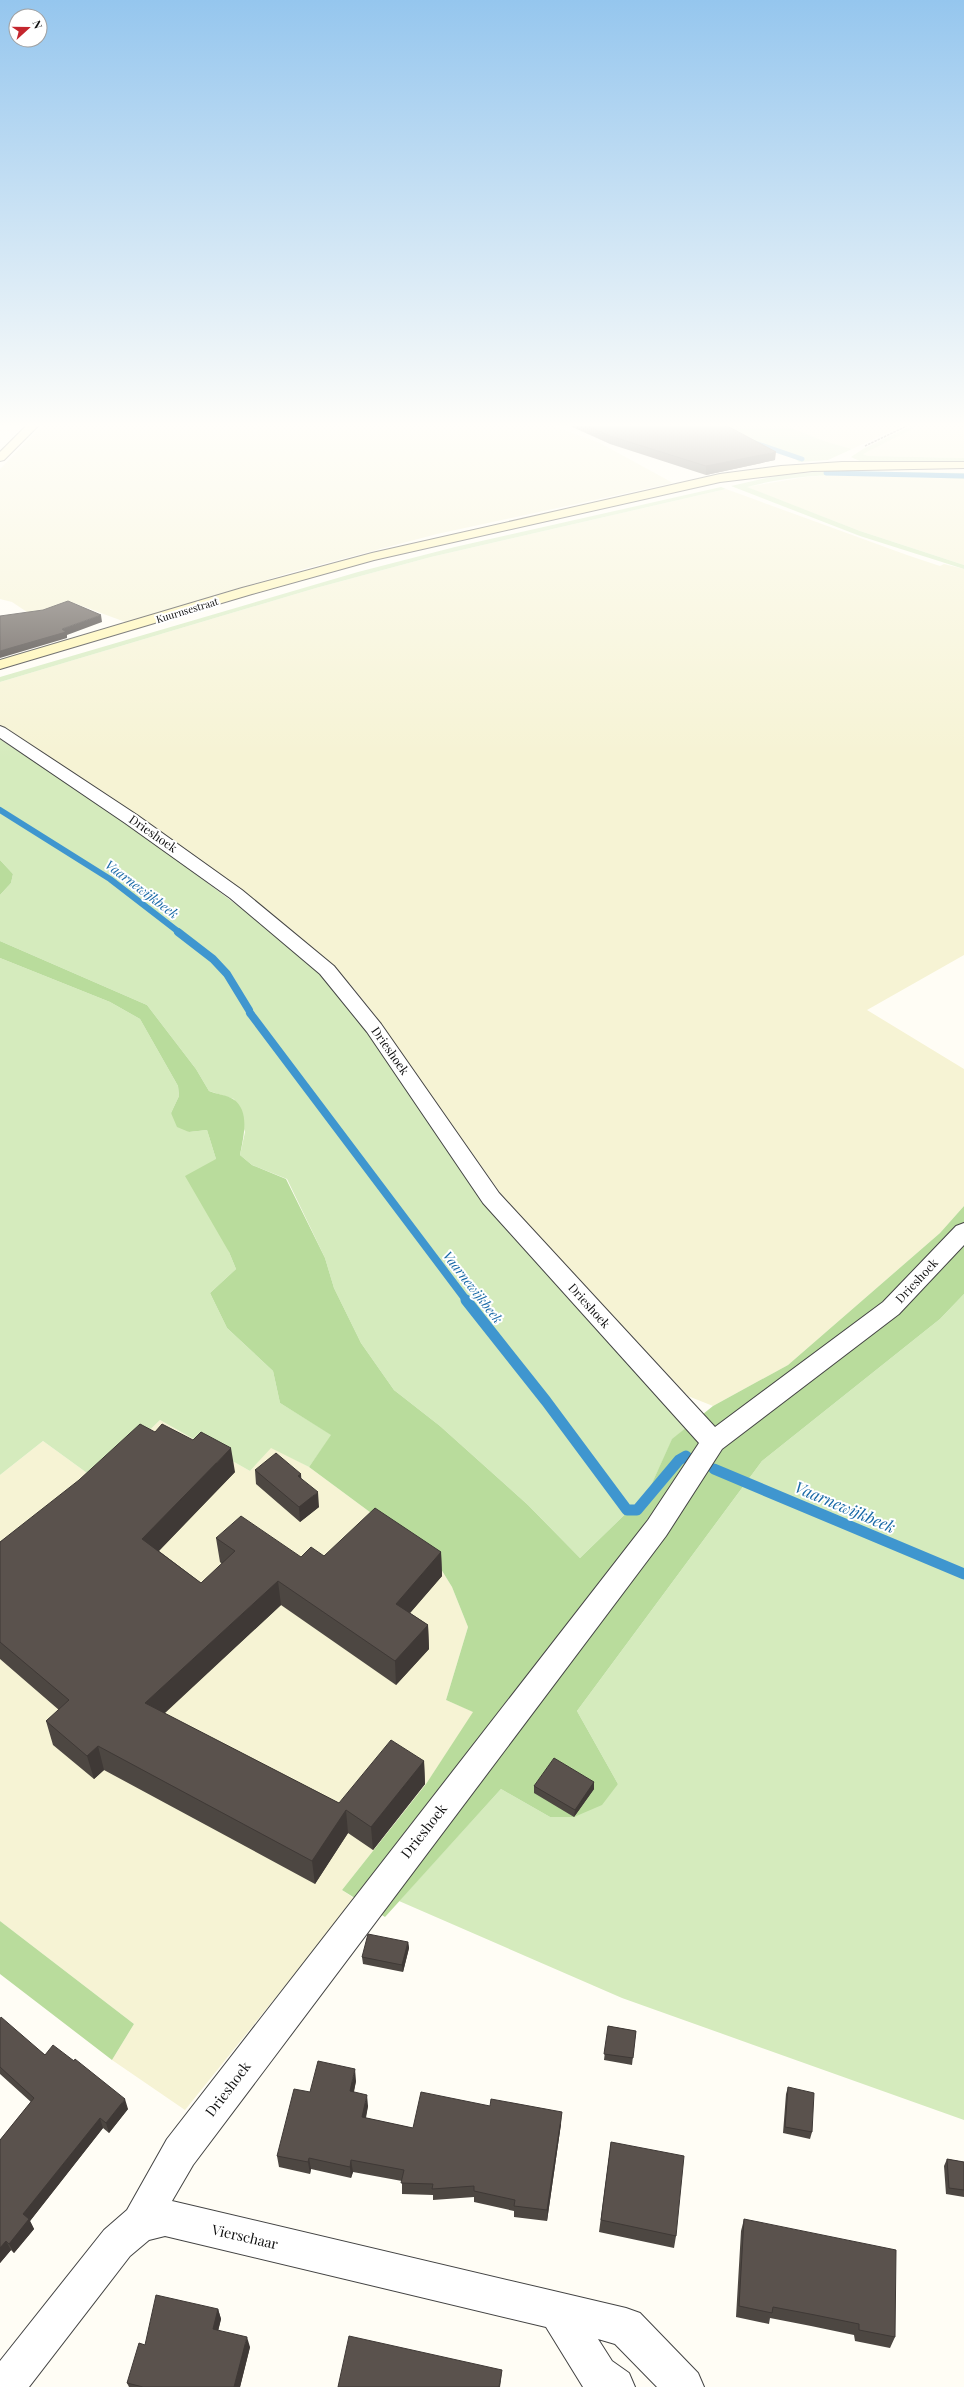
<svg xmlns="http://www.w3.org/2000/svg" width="964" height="2387" font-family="'Playfair Display',serif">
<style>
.farmland{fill:#f6f3d4}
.green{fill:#d5ebbd}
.forest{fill:#b9dc9c}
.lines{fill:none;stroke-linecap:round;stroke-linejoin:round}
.stream-far3{stroke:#3f96cf;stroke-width:5}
.stream-far2{stroke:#3f96cf;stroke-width:6}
.stream-far1{stroke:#3f96cf;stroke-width:8}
.stream{stroke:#3f96cf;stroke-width:11}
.street-casing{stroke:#444;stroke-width:2}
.secondary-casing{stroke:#333;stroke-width:2}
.path{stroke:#333;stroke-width:1.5;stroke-dasharray:2.5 1;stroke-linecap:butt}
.street{fill:#fff;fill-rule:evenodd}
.secondary{fill:#fff6b0;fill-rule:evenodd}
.wall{fill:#4d4742}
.shaded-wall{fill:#3f3936}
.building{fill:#5a524d;stroke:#3f3936}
.labels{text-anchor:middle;stroke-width:4;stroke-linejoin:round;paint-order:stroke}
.far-street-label{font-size:10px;fill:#111;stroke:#fff}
.street-label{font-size:12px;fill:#111;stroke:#fff}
.water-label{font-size:13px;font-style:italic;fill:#1768a6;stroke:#fff}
.near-street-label{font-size:14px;fill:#111;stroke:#fff}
.near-water-label{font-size:16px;font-style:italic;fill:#1768a6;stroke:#fff}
</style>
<rect width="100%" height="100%" fill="#fffdf5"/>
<path class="farmland" d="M43,425H550L600,443L673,483L437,534L289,573L128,623L74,603L36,618L12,602L0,599V469Z
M784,425H904L852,449L824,441Z
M920,425H964V458L868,456L862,454Z
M831,475L964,479V565L860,531L746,487L806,477Z
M726,489L907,555L940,566L944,564L964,569V955L867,1010L964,1069V1206L940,1233L788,1365L713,1406L688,1396L506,1201L371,1010L350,984L310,947L256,901L166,838L0,727V682L316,588L431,557Z
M160,1420L250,1471L271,1447L309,1467L436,1561L452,1587L468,1627L446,1700L474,1712L426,1784L342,1890L355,1899L185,2110L112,2060L134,2024L0,1921V1475L43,1441L98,1481Z"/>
<path class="green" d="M701,425H784L824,441L852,449L828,460L799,462L796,459Z
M913,425H920L863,454L868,456L964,458V462L860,461L851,457L863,449Z
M826,471L964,473V479C893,476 816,468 747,487L860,531L964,565V569L860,536L731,486L780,475Z
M721,487L726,489L431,557L316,588L0,682V677L358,572L455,547Z
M0,739L140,832L299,952L328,983L687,1427L672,1440L648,1492L580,1558L528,1505L440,1426L394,1390L361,1343L334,1288L325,1258L287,1179L252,1165L240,1155L245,1132L234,1099L209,1091L196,1069L147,1005L0,941V895L11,883L13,874L0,860Z
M0,958L110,1002L140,1019L178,1086L179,1096L171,1113L189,1132L207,1130L216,1159L229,1252L236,1269L210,1293L227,1328L273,1371L280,1403L332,1435L309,1467L271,1448L250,1471L160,1420L98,1481L43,1441L0,1475Z
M964,1294V2120L622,1998L399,1901L501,1789L550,1817L618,1784L577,1711L762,1461L940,1319Z"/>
<path class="forest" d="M0,860L13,874L11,883L0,895Z
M0,941L147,1005L196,1069L209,1091C216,1094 227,1095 233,1099C251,1111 243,1138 240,1155L252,1165L286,1179L325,1258L334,1288L361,1343L394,1390L440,1426L528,1505L580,1558L648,1492L672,1439L713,1406L788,1365L940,1233L964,1206V1294L940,1319L762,1461L577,1711L618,1784L602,1805L574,1817H550L501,1789L385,1917L342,1890L426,1784L473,1712L446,1700L468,1627L452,1587L436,1561L309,1467L331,1435L280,1403L273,1371L227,1328L210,1293L236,1269L229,1252L185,1176L216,1159L207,1130L189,1132L177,1127L171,1113L179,1096L178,1086L140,1019L110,1002L0,958Z
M0,1921L134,2024L112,2060L0,1974Z"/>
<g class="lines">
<path class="stream-far3" d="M752,442L802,459
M826,473L964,476"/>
<path class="stream-far2" d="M0,810L110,879L180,933"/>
<path class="stream-far1" d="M178,932L213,959L227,974L249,1010
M250,1013L467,1301"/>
<path class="stream" d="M466,1300L546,1401L627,1510H637L679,1460L686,1456
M714,1469L964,1574"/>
<defs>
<path id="street" d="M0,726L5,728L137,815L242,890L334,966L381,1024L499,1193L715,1427L883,1302L956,1226L964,1223V1245L899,1314L722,1449L666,1536L193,2165L172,2201L626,2308L640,2313L698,2373L704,2387H657L615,2344L598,2339L612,2361L629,2373L635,2387H583L546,2327L165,2236L149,2240L130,2256L29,2387H0V2361L104,2230L127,2210L167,2139L648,1520L699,1443L483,1203L367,1032L320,974L230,898L125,823L0,738Z"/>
<path id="secondary" d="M27,425H39L4,460L0,461V452Z
M842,462H964V468L812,471L720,482L374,560L252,594L0,669V660L242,588L372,553L720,474L781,466Z"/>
</defs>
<use href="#street" class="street-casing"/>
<use href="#secondary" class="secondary-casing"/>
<path class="path" d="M865,446L909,425"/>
<use href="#street" class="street"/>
<use href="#secondary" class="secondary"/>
</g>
<path class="wall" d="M568,425H721L775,460L706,475L610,444Z
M155,1432L235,1472L159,1551L201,1583L222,1564L220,1562L216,1538L301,1557L441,1552L442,1576L410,1613L428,1625L429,1649L396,1685L281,1605L164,1713L339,1803L424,1761L425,1784L373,1850L348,1833L315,1884L104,1770L94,1779L53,1745L46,1721L59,1710L0,1659V1542Z
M255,1470L301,1474V1479L319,1507L300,1522L256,1484Z
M594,1782V1789L574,1817L534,1793V1786Z
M408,1942L409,1948L403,1972L363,1964L362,1957Z
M0,2019L45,2055L128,2109L109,2133L103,2128L30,2221L34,2229L14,2253L11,2250L0,2263V2140L31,2102L0,2074Z
M608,2026L636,2031L632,2065L604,2060Z
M356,2081L354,2092L368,2106L366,2118L413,2128L561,2124L547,2221L514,2217V2211L474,2202V2197L433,2200V2195L402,2194V2181L353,2172L351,2178L311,2169L310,2174L279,2167L277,2156L310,2092Z
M788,2087L812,2132L810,2139L783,2133L786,2094Z
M611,2142L676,2236L674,2248L599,2232Z
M947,2159L964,2162V2197L946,2194L944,2166Z
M744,2219L895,2337L890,2348L855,2341L854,2335L811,2326L770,2318L769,2324L736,2317L741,2231Z
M218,2309L221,2319L218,2331L250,2347L240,2387H129L127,2383L145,2345Z"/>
<path class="shaded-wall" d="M776,452L775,460L706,475V466Z
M101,615L102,622L67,635V638L0,658V651L62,629Z
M231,1448L235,1472L147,1563L142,1539Z
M301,1474L302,1488L298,1476Z
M318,1492L319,1507L300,1522L299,1507Z
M441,1552L442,1576L397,1628L396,1604Z
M278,1581L281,1605L150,1727L145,1703Z
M428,1625L429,1649L396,1685L395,1661Z
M98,1746L104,1770L94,1779L87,1756Z
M424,1761L425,1784L373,1850L371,1827Z
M594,1782V1789L574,1817L575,1810Z
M346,1810L348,1833L315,1884L312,1861Z
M408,1942L409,1948L403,1972L402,1965Z
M355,2069L356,2081L351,2103L350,2091Z
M367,2095L368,2106L363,2129L362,2117Z
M125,2099L128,2109L109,2133L106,2123Z
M562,2112L561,2124L547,2221V2210Z
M100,2118L103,2128L30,2221L34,2229L14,2253L9,2244L23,2214Z
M309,2158L311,2169L310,2174L308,2162Z
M351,2160L353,2172L351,2178L350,2167Z
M6,2241L11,2250L0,2263V2248Z
M218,2309L221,2319L216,2339L213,2329Z
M247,2337L250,2347L240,2387H234Z
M502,2370L501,2380L500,2387H499Z"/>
<path class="building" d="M586,425H721L731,428L776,452L706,466L610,436Z
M68,601L101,615L62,629L66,632L0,651V616L43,610Z
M140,1424L155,1432L162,1424L193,1440L201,1432L231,1448L142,1539L201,1583L235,1551L216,1538L241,1516L301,1557L311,1547L324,1556L375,1508L441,1552L396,1604L428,1625L395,1661L278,1581L145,1703L339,1803L391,1740L424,1761L371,1827L346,1810L312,1861L98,1746L87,1756L46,1721L69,1700L0,1642V1542L79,1480Z
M276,1453L301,1474L298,1476L318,1492L299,1507L255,1470Z
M554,1758L594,1782L575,1810L534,1786Z
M368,1934L408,1942L402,1965L362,1957Z
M1,2017L45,2055L53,2045L74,2061L75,2059L125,2099L106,2123L100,2118L23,2214L29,2219L9,2244L6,2241L0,2248V2140L34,2098L0,2067V2019Z
M608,2026L636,2031L633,2058L604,2054Z
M318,2061L355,2069L350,2091L367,2095L362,2117L413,2128L421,2092L490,2106L491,2099L562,2112L547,2210L514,2206L515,2200L474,2191V2186L432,2189L433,2184L401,2183L404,2170L351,2160L350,2167L309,2158L308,2162L277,2156L294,2089L310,2092Z
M788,2087L814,2093L812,2132L785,2127Z
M611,2142L684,2156L676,2236L601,2220Z
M947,2159L964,2162V2190L949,2188Z
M744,2219L896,2250L895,2337L859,2330V2324L815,2315L773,2307L772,2313L739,2306Z
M156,2295L218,2309L213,2329L247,2337L234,2387H143L127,2383L139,2343L145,2345Z
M349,2336L502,2370L499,2387H338Z"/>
<linearGradient id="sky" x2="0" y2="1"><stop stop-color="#95c6ee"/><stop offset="0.56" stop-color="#fffefa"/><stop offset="1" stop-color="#fffefa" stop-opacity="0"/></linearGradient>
<rect width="964" height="759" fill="url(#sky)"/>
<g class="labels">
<g class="far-street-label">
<text transform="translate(187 610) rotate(-17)" y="4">Kuurnsestraat</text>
</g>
<g class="street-label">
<text transform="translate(153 834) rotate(35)" y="4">Drieshoek</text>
<text transform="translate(390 1051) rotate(55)" y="4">Drieshoek</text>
<text transform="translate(917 1281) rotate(-47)" y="4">Drieshoek</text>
<text transform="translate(589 1306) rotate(48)" y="4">Drieshoek</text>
</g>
<g class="water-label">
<text transform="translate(142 889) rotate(37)" y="5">Vaarnewijkbeek</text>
<text transform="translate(473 1287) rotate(52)" y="5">Vaarnewijkbeek</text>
</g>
<g class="near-street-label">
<text transform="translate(424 1831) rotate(-52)" y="5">Drieshoek</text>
<text transform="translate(228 2089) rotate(-53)" y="5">Drieshoek</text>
<text transform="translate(245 2237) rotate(13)" y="5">Vierschaar</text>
</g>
<g class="near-water-label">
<text transform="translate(845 1507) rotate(23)" y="6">Vaarnewijkbeek</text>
</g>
</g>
<g transform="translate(28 28) rotate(69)"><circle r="19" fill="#ffffff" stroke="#a0a0a0"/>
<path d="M0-3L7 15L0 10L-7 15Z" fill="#c4262e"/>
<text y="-6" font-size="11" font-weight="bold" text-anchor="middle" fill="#111111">N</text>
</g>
</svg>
